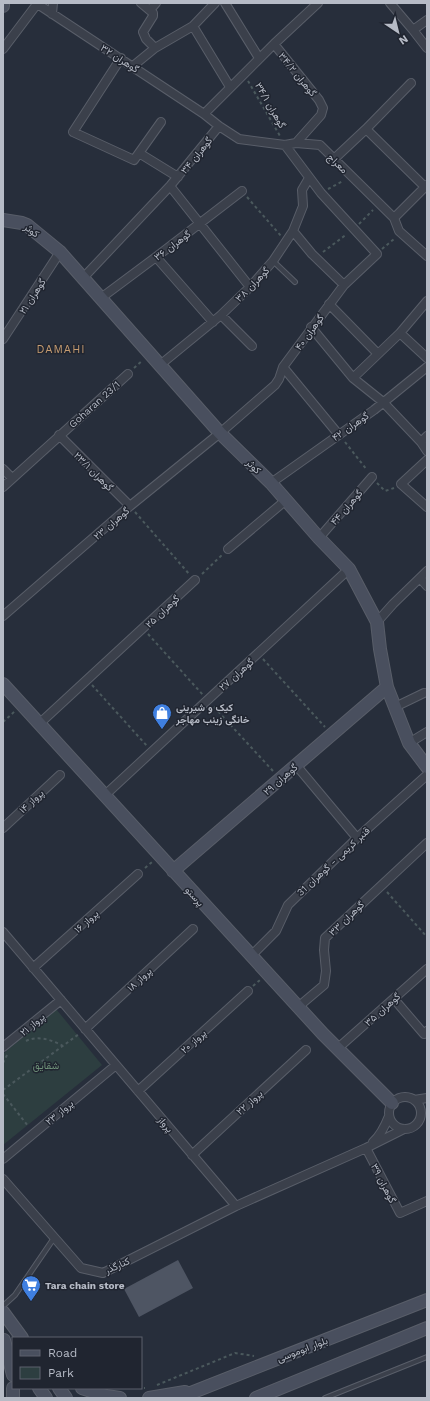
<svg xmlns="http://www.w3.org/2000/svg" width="430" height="1401" font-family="'Work Sans',Vazirmatn,sans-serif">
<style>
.green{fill:#2d3e40}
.building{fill:#4e5563}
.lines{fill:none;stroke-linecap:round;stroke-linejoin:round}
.lane-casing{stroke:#595e69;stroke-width:6}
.street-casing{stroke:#595e69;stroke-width:10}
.secondary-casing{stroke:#595e69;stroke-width:14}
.path{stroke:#4b595d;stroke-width:2;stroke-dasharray:3 3;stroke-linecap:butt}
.lane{stroke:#3b404b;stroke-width:4}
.street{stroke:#3b404b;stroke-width:8}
.secondary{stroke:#494f5e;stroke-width:12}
.labels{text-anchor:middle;stroke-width:3;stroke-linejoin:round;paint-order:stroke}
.street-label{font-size:10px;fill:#b6bbc6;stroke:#202530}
.poi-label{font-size:10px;font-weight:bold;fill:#b6bbc6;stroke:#202530;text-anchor:start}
.park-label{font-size:10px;fill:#71947b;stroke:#202530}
.neighbourhood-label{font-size:11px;letter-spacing:1px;fill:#c79d71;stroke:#202530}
</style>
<rect width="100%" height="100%" fill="#272e3b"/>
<path class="green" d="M56,1009L102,1065L3,1145V1054Z"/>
<path class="building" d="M178,1260L193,1288L139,1317L124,1289Z"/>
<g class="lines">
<defs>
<path id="lane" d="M273,261L295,282
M3,1306L15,1295L54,1238
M325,1398L427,1357"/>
<path id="street" d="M36,3L204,114
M141,3L153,13V16L143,32L146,39L155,48
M225,3L259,58
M318,3L274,44L204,114L219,126L239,139L285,145L296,143L320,145L394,218L399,231L427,256
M390,3L413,30L427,20
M150,10L156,3
M52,14L53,3
M193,26L230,87
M413,30L427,48
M274,44L319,100L323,108L321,115L296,143
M3,49L37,4
M121,58L73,132L134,160L161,122
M133,66L155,48L193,26L215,3
M411,83L366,129L425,187
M139,153L178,177
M334,159L366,129
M170,186L250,287
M394,218L427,185
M293,231L312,254L344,285
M156,257L213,322
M84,277L170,186L219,126
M101,298L156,257L242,191
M427,301L400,333L427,358
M329,304L378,354
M221,315L252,346
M311,327L353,378
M400,333L353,378L383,402L421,442
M3,339L60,252
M160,365L221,315L250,287L273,261L293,231L303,206L302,190L309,178
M283,367L339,435
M59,435L130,506
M427,436L421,442L427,451
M427,460L401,484L427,507
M3,469L12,478
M271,483L374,410L427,367
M3,487L128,374
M319,538L372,477
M228,549L286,500
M420,578L427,586
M3,616L130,506L220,433L275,385L279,379L283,367L344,285L377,254L321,193L285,145
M377,622L393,604L427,571
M395,707L424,693
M39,724L195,580
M409,743L427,732
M296,765L357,838
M104,796L349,569
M3,828L60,775
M3,932L236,1206L366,1148L404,1129
M251,956L276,931L288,905L357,838L427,775
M33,968L138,874
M394,999L424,1034L427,1031
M298,1007L324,985L326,971L324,950L325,938L427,843
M85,1029L193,929
M3,1047L61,1000
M337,1049L427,969
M138,1091L248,991
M389 1113a16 16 0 1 1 32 0a16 16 0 1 1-32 0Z
M414,1100L427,1098
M373,1142C381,1135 385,1126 389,1116
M366,1148L400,1213L427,1201
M192,1155L306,1050
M3,1159L116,1065
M3,1179L81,1268L103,1273L236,1206"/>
<path id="secondary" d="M3,6V3
M3,220L22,223L27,225L60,252L220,433L271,483L319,538L349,569L377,622L380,649L387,687L409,743L427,767
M3,684L323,1034L392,1103
M173,871L387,687
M3,1312L22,1338
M4,1340L13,1375
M39,1388L46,1398
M59,1388L66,1398
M82,1388L106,1396L120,1398
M13,1398V1388
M149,1398L185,1392
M178,1398L427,1300
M256,1398L427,1328"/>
</defs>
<use href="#lane" class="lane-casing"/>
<use href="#street" class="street-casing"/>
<use href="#secondary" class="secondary-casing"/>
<path class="path" d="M248,81L280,136
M328,189L343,181
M247,197L281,236
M359,224L373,210
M382,249L394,239
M323,252L347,234
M134,368L143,360
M345,442L367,470
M377,483L385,491L394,488
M135,512L190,575
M202,574L223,554
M148,634L203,695
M263,659L325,727
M92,685L147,746
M214,707L273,771
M3,722L15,711
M145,868L152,862
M387,892L427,937
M253,986L260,980
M26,1041C38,1035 52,1040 63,1046
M3,1063L7,1055
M3,1090L79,1034
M3,1094L28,1126
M157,1385L235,1353L254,1356
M138,1388H145"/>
<use href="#lane" class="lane"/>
<use href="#street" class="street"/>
<use href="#secondary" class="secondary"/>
</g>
<defs>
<symbol id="shop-pin" viewBox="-11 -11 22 30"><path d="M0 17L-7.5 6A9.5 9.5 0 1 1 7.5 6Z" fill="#3f7fe0" stroke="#202530"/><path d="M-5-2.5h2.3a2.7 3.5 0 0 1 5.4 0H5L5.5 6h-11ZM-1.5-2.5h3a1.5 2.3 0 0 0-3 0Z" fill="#fff"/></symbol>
<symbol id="supermarket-pin" viewBox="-11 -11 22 30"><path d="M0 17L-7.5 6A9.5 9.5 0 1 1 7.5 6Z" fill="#3f7fe0" stroke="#202530"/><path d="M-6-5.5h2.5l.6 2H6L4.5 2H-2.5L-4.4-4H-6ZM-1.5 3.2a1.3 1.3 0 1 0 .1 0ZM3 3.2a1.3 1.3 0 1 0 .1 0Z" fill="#fff"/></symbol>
</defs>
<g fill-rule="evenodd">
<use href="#shop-pin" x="151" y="702" width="22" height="30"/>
<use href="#supermarket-pin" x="20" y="1274" width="22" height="30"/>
</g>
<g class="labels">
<g class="street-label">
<text transform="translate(120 58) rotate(33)" y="4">گوهران ۳۲</text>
<text transform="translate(298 74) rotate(51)" y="4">گوهران ۳۴/۲</text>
<text transform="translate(271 105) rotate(60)" y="4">گوهران ۳۴/۱</text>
<text transform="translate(196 155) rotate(-51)" y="4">گوهران ۳۴</text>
<text transform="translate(338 163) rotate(44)" y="4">معراج</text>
<text transform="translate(32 230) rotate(36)" y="4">کوثر</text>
<text transform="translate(172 245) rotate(-37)" y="4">گوهران ۳۶</text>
<text transform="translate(252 284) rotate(-46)" y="4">گوهران ۳۸</text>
<text transform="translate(32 296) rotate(-57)" y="4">گوهران ۲۱</text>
<text transform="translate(309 332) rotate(-54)" y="4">گوهران ۴۰</text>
<text transform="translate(94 404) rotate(-42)" y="4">Goharan 23/1</text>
<text transform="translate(350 426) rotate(-35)" y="4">گوهران ۴۲</text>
<text transform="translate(254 466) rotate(45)" y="4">کوثر</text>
<text transform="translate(94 471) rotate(45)" y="4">گوهران ۲۳/۱</text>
<text transform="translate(346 507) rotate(-49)" y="4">گوهران ۴۴</text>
<text transform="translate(111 523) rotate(-41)" y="4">گوهران ۲۳</text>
<text transform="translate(162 611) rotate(-43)" y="4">گوهران ۲۵</text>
<text transform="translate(236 674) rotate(-42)" y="4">گوهران ۲۷</text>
<text transform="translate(280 779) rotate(-41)" y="4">گوهران ۲۹</text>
<text transform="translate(31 801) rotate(-43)" y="4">پرواز ۱۴</text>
<text transform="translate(333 861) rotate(-43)" y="4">قنبر کریمی - گوهران 31</text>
<text transform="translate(195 896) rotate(47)" y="4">پرستو</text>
<text transform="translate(346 918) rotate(-44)" y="4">گوهران ۳۳</text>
<text transform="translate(86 921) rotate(-42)" y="4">پرواز ۱۶</text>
<text transform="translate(139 979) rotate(-43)" y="4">پرواز ۱۸</text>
<text transform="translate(382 1009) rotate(-42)" y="4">گوهران ۳۵</text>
<text transform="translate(32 1024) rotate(-40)" y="4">پرواز ۲۱</text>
<text transform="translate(193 1041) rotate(-42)" y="4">پرواز ۲۰</text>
<text transform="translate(249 1102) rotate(-42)" y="4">پرواز ۲۲</text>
<text transform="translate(59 1112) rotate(-40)" y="4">پرواز ۲۳</text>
<text transform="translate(166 1124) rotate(50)" y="4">پرواز</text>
<text transform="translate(384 1183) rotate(63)" y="4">گوهران ۳۹</text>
<text transform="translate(117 1265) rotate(-24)" y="4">کنارگذر</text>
<text transform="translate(302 1349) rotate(-21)" y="4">بلوار ابوموسی</text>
</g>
<g class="poi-label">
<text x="176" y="711">کیک و شیرینی<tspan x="176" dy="12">خانگی زینب مهاجر</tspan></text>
<text x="45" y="1289">Tara chain store</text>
</g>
<g class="park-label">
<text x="46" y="1069">شقایق</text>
</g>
<g class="neighbourhood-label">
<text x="61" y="353">DAMAHI</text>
</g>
</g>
<rect width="430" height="1401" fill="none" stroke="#b6bbc6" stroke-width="8"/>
<rect x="12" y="1337" width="130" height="52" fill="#202530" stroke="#5c616c"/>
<rect x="20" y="1350" width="20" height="6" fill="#494f5e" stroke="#5c616c"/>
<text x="48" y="1357" font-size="12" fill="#b6bbc6">Road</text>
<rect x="20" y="1367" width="20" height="12" fill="#2d3e40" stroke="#5c616c"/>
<text x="48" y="1377" font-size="12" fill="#b6bbc6">Park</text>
<g transform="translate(398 32) rotate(145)" stroke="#202530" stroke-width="3" paint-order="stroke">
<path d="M0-3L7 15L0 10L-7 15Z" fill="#b6bbc6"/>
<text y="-6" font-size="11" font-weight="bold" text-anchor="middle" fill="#b6bbc6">N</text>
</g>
</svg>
